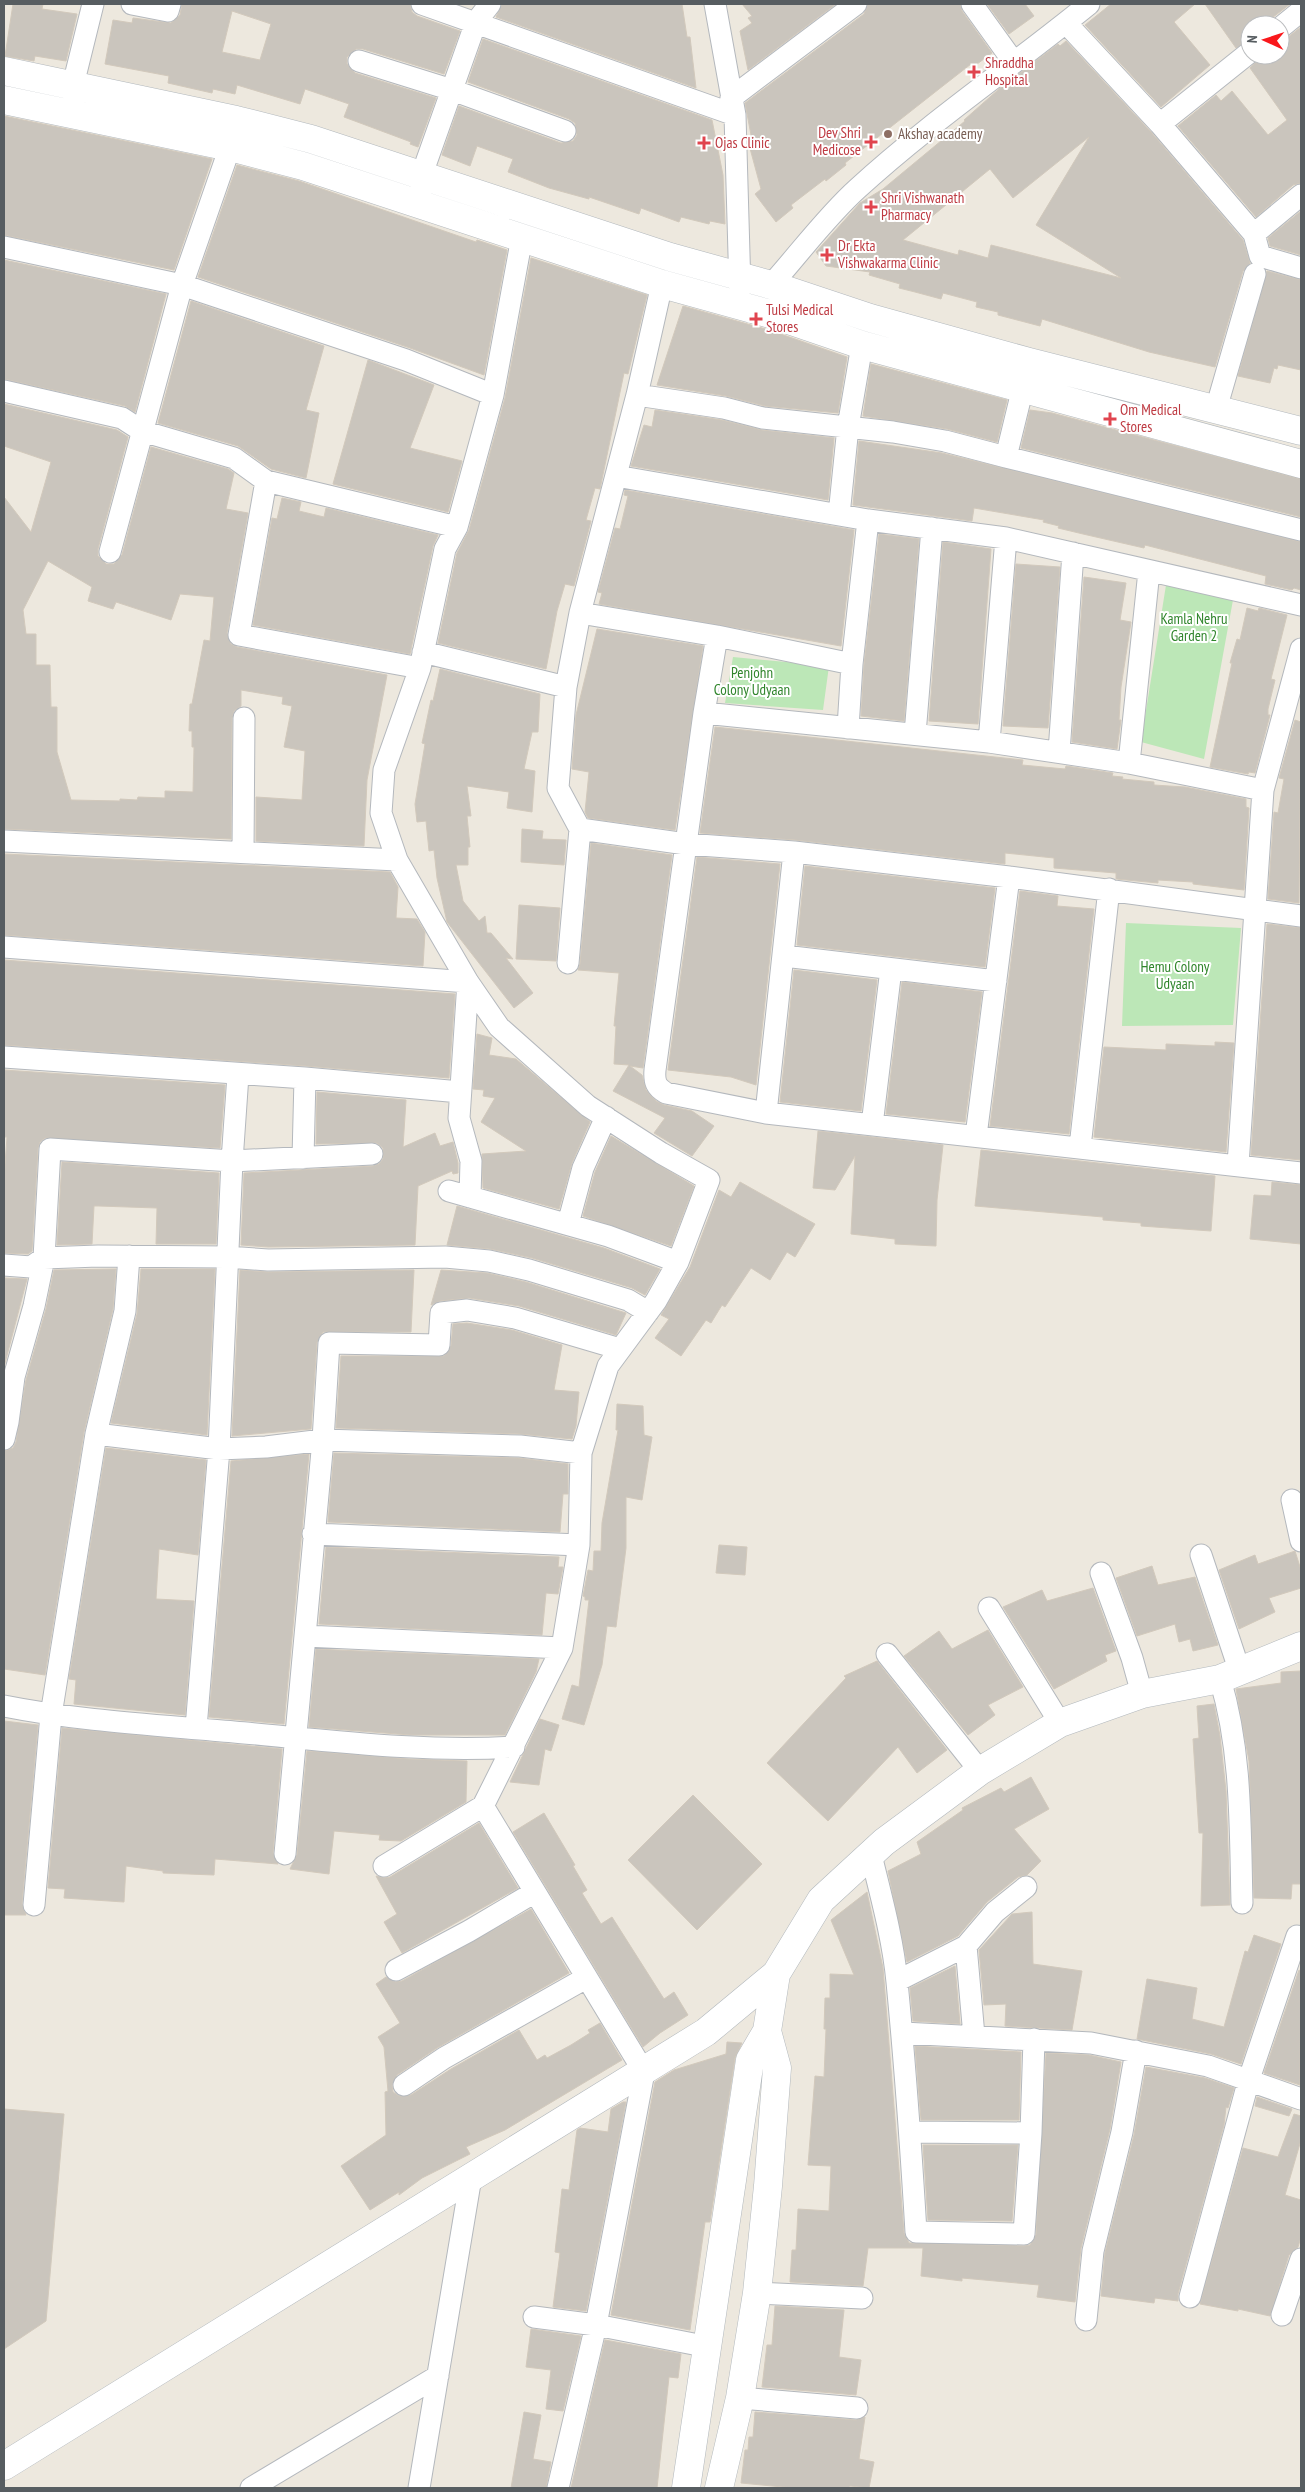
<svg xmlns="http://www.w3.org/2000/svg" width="1305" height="2492" font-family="'PT Sans Narrow',sans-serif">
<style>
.green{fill:#bce7b7}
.building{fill:#cac5bd;stroke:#d2c9bc;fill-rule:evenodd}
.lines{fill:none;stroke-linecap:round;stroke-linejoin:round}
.street-casing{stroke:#b4b8bd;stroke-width:23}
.secondary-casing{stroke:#b2b8bd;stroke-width:29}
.street{stroke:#fff;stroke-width:21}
.secondary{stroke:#fff;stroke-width:28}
.health-dot{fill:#e0444e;stroke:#fff;stroke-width:2}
.education-dot{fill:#8d6e63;stroke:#fff;stroke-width:2}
.labels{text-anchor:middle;stroke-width:4;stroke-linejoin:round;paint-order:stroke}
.health-label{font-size:15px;fill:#be3a42;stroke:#fff;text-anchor:start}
.education-label{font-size:15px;fill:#785e54;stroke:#fff;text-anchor:start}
.park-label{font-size:15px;fill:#30852c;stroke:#fff}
</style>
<rect width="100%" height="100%" fill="#ede8de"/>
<path class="green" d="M1166,585L1233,600L1204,759L1141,742Z
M733,657L829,666L823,710L725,703Z
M1126,923L1241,928L1233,1025L1122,1026Z"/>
<path class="building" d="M13,4H43L42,9L77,14L66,61L35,56L34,61L5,56Z
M182,4H410L412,12L417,16L460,31L444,74L363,49H356L347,57V64L355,73L436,98L418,147L410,144L411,142L344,117L349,104L305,89L300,104L237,85L235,94L213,89L212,93L168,83L169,76L105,64L113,20L132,23L133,18L171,23L180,15ZM232,11L271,24L260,60L222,52Z
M502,4H682L687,37H690L696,88L496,17Z
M742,4H836L748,70L740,31L752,23L748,18L752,16Z
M868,4H960L962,11L992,53L973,67L971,64L939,89L845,163L846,165L826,181L825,179L791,205L793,208L776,222L755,194L761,189L748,141V137L751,135L745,103L864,14Z
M987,4H1025L1034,16L1009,34Z
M1111,4H1195L1174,22L1210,65L1161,107L1085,25Z
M1205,4H1290L1272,18L1268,25H1250V40L1236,48Z
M1301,27V183L1293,185L1256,217L1178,126L1216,95L1221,101L1232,91L1268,135L1287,120L1250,68L1262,55H1280V40L1287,38Z
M483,39L712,120L723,175L725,224L710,221L709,224L681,217L679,222L641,208L639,214L589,197V199L549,188L508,172L513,159L477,146L470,166L442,155L459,106L561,143L573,141L577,135L575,123L569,119L468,82Z
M1066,41L1151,132L1243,240L1250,263L1243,271L1215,367L1149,352L1042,319L1040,326L998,315V312L976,307L977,302L943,293L941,299L915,292L899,288L900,284L869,275L870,272L826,266L816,252L860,203L883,189L965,121L964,120L999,89L1058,44L1060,46ZM1089,137L1036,225L1121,278L991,245L988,258L959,250L958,255L903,240L990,169L1013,198Z
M4,116L212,159L174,270L4,235Z
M237,165L299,181L476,242L477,240L507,250L484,375L410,348L198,277Z
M1301,211V255L1270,246L1268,238Z
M531,258L647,295L628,374L624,373L600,489L595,488L586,520L591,521L574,586L565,584L557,611L546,669L438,643L457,553L469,530L505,398Z
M4,260L166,294L135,412L125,406L4,379Z
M1267,271L1301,280V370L1278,365L1277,369L1274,368L1270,383L1238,376Z
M191,301L324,346L306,410L319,413L306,478L271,469L238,446L158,423Z
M683,306L769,330L847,357L838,413L765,406L726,396L657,385Z
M368,360L434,385L410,448L462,461L448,512L333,484Z
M871,364L1007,400L997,442L947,429L863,416Z
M4,404L117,430L128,437L98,549V556L106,564H114L122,555L151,447L228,469L234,473L226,509L248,513L227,633L231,644L237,647L387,675L367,780L364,846L256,841V797L302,800L305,751L284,747L292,706L282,704L283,697L241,690V706L234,711L232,718L231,839L4,829V497L31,532L51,462L4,446ZM48,561L92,587L88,601L113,609L116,602L171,620L180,594L214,597L210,641L204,640L192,704H190L189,731H192V747H194L193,792L165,791V798L138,797L137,800L120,799V801L71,800L57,752V707H51L50,665H36V634H26L23,610Z
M655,410L722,420L762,430L834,438L828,500L631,466L644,425L652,427Z
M1030,410L1052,413L1301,479V517L1021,448Z
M859,441L942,453L1301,542V590L1294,588L1292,590L1265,584L1266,576L1145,545L1144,548L1083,534L1058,528L1059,526L1043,522L1044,520L974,508L972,521L853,505Z
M625,490L854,530L841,646L599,604L602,593L598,592L615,528L620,529L628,496L624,495Z
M282,498L301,502L299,511L324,517L326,508L438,535L433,546L410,654L253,625L272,518L277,519Z
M879,534L919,539L904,721L861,716L864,665Z
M943,542L991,549L978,724L929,721Z
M1016,564L1060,567L1048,728L1003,726Z
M1084,577L1126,583L1120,620L1131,622L1121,687L1119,720H1121L1117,749L1072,742Z
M1247,608L1258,611L1259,608L1287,615L1271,679L1275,680L1268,709V715H1270L1255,773L1249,772L1248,774L1210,767L1232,663H1230L1237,639L1240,640Z
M597,629L703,646L675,830L588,818L585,812L589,772L572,769L576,715Z
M440,669L540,694L538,732H532L524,769L535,771L532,812L507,808L509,792L467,786L471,816H467L470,847H468V865H456L463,901L479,921L485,916L487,933H491L513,959L506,958L533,993L514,1008L447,922L437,878L434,850L429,851L426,821L417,822L415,804L425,744L422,743L431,700L433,701Z
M1295,720L1301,722L1299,903L1268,899L1274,812L1278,813L1284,779L1279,778Z
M715,727L1023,760L1022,765L1065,769L1066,766L1113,773L1112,776L1123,777L1122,779L1154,782V785L1185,787L1246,799V807L1249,808L1244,890L1193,884V882L1158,880V883L1116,879V873L1054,868V858L1005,853V864L795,840L700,833Z
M522,829L543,831L542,839L566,840L564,865L521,862Z
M591,843L672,855L643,1068L630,1066L642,1075L646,1090L656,1101L664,1105L692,1111L714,1126L692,1156L654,1133L665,1118L613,1091L629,1065L614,1064L616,1026H614L619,973L578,970L580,964Z
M4,854L390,872L398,887L396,918L417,919L425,932L423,966L4,935Z
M697,857L780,864L756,1085L731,1077L668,1070Z
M805,866L995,888L985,967L797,945Z
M1020,891L1058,896L1057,906L1094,909L1069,1134L990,1126Z
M519,905L560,908L556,961L516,959Z
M1267,924L1301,928V1160L1251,1155Z
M4,960L455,994L449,1078L306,1066L4,1045Z
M794,970L877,980L861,1111L780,1102Z
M902,982L982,992L965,1122L886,1114Z
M477,1034L492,1038L489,1055L516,1059L590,1122L572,1163L559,1209L483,1188L482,1154L526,1151L481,1122L495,1098L483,1096L484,1090L473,1089Z
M1215,1042L1234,1043L1226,1152L1094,1137L1104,1047L1166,1050V1044L1215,1046Z
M4,1070L225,1085L220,1148L45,1138L40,1142L38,1148L32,1251L28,1254L4,1253V1178L7,1137H4Z
M317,1092L406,1100L403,1147L435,1133L440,1146L453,1142L458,1163V1173L453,1174L452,1171L418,1186L415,1245L268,1247L241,1245L244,1173L373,1166L379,1164L383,1159V1148L377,1143L316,1144Z
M818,1131L943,1145L937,1200L936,1246L895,1244V1239L851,1234L855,1156L835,1190L813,1188Z
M611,1136L694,1186L671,1246L583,1216L595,1172Z
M981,1150L1215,1176L1211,1231L1141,1226V1223L1103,1220V1217L975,1206Z
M62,1162L219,1173L216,1244H156L157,1208L99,1206H94L92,1244L57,1245Z
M740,1182L815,1224L795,1257L787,1252L770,1280L751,1268L725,1307L722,1305L711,1323L706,1320L681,1356L655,1338L669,1319L661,1315L690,1267L719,1190L731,1197Z
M1272,1182L1301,1185V1244L1250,1239L1254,1195L1271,1196Z
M457,1206L604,1248L660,1269L645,1295L632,1288L532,1258L490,1249L447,1245Z
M116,1269L113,1309L84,1432L45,1675L4,1669V1451L13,1448L16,1442L26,1380L46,1309L54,1270Z
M141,1269H215L207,1435L111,1423L137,1314Z
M240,1270L268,1272L414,1270L411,1332H323L317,1342L311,1429L232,1436Z
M441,1270L487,1273L526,1282L626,1313L616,1335L519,1306L469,1298L440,1301L431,1305Z
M4,1278L27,1279L4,1367Z
M467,1323L512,1330L562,1345L554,1390L579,1392L576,1426L572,1439L520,1434L336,1428L341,1356H444L451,1346L453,1324Z
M617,1404L643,1406L644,1435L652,1437L642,1500L626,1497V1548L616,1627L607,1626L602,1665L584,1725L562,1719L572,1685L579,1687L589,1600H585V1597L583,1596L588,1570L593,1571L594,1551H601L602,1523L618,1430H616Z
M106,1448L206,1460L198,1555L159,1549L156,1599L194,1601L185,1715L74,1704L76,1680L69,1679Z
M334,1453L519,1458L568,1464V1494H563L560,1532L328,1522Z
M309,1454L284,1724L209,1717L231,1461Z
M719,1545L747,1547L745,1575L716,1573Z
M326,1547L559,1557L558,1567H563L558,1594L546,1593L542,1635L319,1624Z
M1295,1551L1301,1570V1588L1269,1598L1275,1612L1239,1629L1219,1570L1255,1555L1258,1564Z
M1152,1566L1158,1585L1195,1577L1218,1645L1193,1651L1190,1639L1179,1642L1175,1624L1137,1636L1116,1578Z
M1093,1588L1116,1651L1105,1655L1107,1661L1054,1689L1003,1607L1042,1590L1047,1601Z
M988,1630L1023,1687L988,1705L995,1715L968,1735L904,1656L939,1631L952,1649Z
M316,1649L539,1659L536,1672L505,1735H410L309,1727Z
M877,1661L947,1750L917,1773L898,1747L828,1821L767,1763L846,1678L844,1676Z
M1301,1671V1884H1292L1291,1899L1254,1898L1249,1761L1236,1689L1281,1683V1672Z
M1214,1704L1220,1736L1226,1791L1230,1905L1201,1906L1203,1833H1199L1193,1739L1199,1738L1197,1706Z
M540,1719L559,1725L551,1751L545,1749L539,1785L510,1782Z
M4,1721L38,1725L22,1904L26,1915H4Z
M62,1728L282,1749L273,1853L278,1864L215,1859L214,1875L163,1873V1871L126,1866L124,1902L64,1898L65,1889L48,1888Z
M307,1751L409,1759L467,1761L466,1802L401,1841L379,1840L380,1835L334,1831L329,1874L290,1869L297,1855Z
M1031,1777L1049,1809L1014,1829L1041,1861L1027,1875L1018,1877L987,1902L958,1936L907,1962L888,1871L921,1854L917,1842L963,1810L962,1808L1001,1788L1004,1792Z
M693,1795L762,1864L697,1930L628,1860Z
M544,1813L575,1865L573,1866L587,1890L582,1893L601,1924L612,1917L664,1999L674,1992L688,2015L660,2033L643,2047L513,1832Z
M479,1823L518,1888L402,1953L384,1922L397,1914L376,1876L384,1878L390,1877Z
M867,1892L883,1968L904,2233L909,2243L1024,2246L1030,2245L1036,2235L1046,2053L1089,2055L1121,2062L1110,2129L1081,2248L1075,2302L1037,2297L1039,2285L962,2278V2281L921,2276L923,2248H868L863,2286L790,2282L792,2250H796L798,2209L829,2211L831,2166L808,2165L815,2076L824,2077L826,2029H824L825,1998H830V1974L854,1975L831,1920Z
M531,1909L569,1973L437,2048L397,2075L392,2085L393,2092L399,2096L411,2095L451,2069L519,2030L537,2060L545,2055L547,2058L571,2045L590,2033L588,2030L600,2023L622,2060L505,2130L466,2147L470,2154L422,2178L399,2195V2192L370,2210L341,2166L386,2135L385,2092L388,2091L384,2047L378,2037L400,2023L376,1984L386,1977L395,1982L402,1981Z
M1032,1912L1033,1964L1082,1971L1072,2030L1005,2026L1006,2004L984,2005L979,1950L1012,1914Z
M1254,1935L1281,1944L1241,2064L1211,2054L1137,2039L1147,1979L1197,1988L1192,2019L1224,2027L1245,1951L1248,1952Z
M955,1966L960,2024L913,2021L910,1988Z
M1299,1970L1301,1971L1300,2085L1264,2073Z
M727,2042L742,2043L735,2058L710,2222H705L690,2330L611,2315L655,2082L674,2070L726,2054Z
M915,2046L1021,2052L1019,2120H921Z
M1146,2067L1205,2078L1234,2088L1228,2108L1226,2107L1224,2125L1178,2294V2301L1155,2298L1154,2303L1101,2296L1105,2253L1134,2135Z
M1257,2097L1292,2109L1289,2116L1255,2106Z
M623,2102H626L586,2311L553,2307L560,2253L555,2252L562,2189L569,2190L577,2130L580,2128L608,2132L611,2109Z
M4,2109L64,2114L46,2321L4,2349Z
M1294,2114L1301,2116V2140L1285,2195L1301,2200V2237L1298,2247L1289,2255L1270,2316L1238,2309V2311L1200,2304L1243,2148L1278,2157Z
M923,2145H1018L1012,2221L928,2220Z
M775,2306L844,2310L839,2357L861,2360L856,2395L762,2387L767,2345H772Z
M531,2329L581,2336L563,2411L546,2409L551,2370L526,2367Z
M605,2340L681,2354L678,2378L669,2377L657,2488H571Z
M524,2412L541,2415L533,2459L551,2462L546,2488H511Z
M755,2412L856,2420L865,2417L859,2459L874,2462L869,2488L850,2486L849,2488H793L741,2483L745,2450H748L749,2437H753Z"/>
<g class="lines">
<defs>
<path id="street" d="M132,4L168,11L170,4
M422,4L735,115
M715,4L735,115L740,289
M972,4L1013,61
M1066,23L1160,124L1254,234L1260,256L1301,268
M1280,28L1301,11
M359,61L452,90L565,131
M731,98L856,4
M74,101L73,85L93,4
M1160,124L1250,52
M421,191L422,174L476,22L490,4
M1254,234L1301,195
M522,237L493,395L457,527L445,549L420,668L384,770L381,813L397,860L468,982L499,1027L588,1106L661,1153L709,1180L678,1262L656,1301L608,1366L581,1453L579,1545L562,1648L483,1806L644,2072L596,2325L558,2488
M4,247L182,285L406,360L493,395
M662,284L637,395L580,613L566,687L558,788L580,829L686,844L794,852L1009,877L1301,916
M771,285C799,254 826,217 857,189C930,122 1013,66 1089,4
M1026,375L1006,457L1301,530
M4,391L122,418L142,431L234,458L266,481L457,527
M637,395L724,408L763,418L893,432L945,441L1006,457
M1216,409L1255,274
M616,476L868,520L1006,538L1301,605
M266,481L239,635L420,668
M839,515L848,427L862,345
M110,552L182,285L230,147
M580,613L717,636L852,664L868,520
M717,636L704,713L655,1070C654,1082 656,1087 666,1093L766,1113L1301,1173
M423,652L566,687
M704,713L989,742L1129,763L1263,790
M848,728L852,664
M915,734L932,528
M989,742L1006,538
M1059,752L1073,553
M1129,763L1149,571
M4,841L397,860
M243,851L244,718
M4,947L468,982
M784,956L996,981
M568,963L580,829
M468,982L459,1118L471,1161L470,1197
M4,1057L305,1078L460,1092
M766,1113L794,852
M872,1125L891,969
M976,1136L1009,877
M1080,1147L1109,889
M303,1158L305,1078
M1238,1165L1263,790L1301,649
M449,1191L608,1236L678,1262
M568,1224L583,1168L606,1117
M4,1265L31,1267L44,1258L98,1256L227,1257L268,1260L445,1257L489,1261L529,1270L628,1300L648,1312
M96,1434L219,1449L266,1447L323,1440L520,1446L581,1453
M4,1439L8,1422L14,1377L34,1306L44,1258L50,1149L232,1161L372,1154
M1292,1500L1301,1541
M313,1534L579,1545
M1201,1555L1240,1672
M1101,1573L1132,1658L1142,1694
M989,1608L1060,1723
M305,1636L562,1648
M887,1654L980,1771
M1220,1679C1242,1752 1240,1827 1242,1903
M4,1706C79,1721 157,1725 234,1732C325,1740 423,1753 514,1747
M196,1728L219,1449L232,1161L238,1075
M285,1854L323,1440L329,1343L439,1345L441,1313L467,1310L515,1318L620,1349
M871,1855C881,1896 893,1939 897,1982C905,2065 911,2148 916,2232L1024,2234L1031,2133L1034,2039
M384,1866L483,1806
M34,1905L51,1715L96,1434L125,1311L129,1256
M966,1946L974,2036
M396,1970L469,1931L535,1892
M897,1981L966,1946L995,1912L1026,1887
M903,2033L1091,2043L1208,2066L1301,2099
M404,2085L444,2058L586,1978
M911,2132L1031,2133
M757,2293L862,2298
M1190,2297L1249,2079L1297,1936
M1282,2315L1301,2259
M534,2317L596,2325L709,2347
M1086,2320L1093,2251L1122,2132L1136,2051
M740,2398L857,2408
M251,2488L438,2376
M419,2488L471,2177"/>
<path id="secondary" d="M4,71L236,120L311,139L670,257L771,285L870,318L1029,362L1301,431
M4,100L230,147L303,166L662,284L774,315L862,345L1301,464
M4,2466L706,2032L776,1974L821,1900L884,1842L980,1771L1060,1723L1142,1694L1220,1679L1301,1646
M686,2488L750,2060L767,2031L776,1974
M719,2488L740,2398L757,2293L768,2186L777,2068L767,2031"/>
</defs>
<use href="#street" class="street-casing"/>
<use href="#secondary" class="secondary-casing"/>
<use href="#street" class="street"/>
<use href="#secondary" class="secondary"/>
</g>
<g class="health-dot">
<path d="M971.5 64.5h5v5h5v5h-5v5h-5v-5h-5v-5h5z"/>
<path d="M868.5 134.5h5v5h5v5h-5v5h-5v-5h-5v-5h5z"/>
<path d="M701.5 135.5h5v5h5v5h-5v5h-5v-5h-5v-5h5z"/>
<path d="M868.5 199.5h5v5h5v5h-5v5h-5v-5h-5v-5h5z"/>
<path d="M824.5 247.5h5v5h5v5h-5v5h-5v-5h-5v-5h5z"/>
<path d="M753.5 311.5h5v5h5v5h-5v5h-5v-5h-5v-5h5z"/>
<path d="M1107.5 411.5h5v5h5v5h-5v5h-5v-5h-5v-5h5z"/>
</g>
<circle class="education-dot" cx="888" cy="134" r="5"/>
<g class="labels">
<g class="health-label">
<text x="985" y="68">Shraddha<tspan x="985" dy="17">Hospital</tspan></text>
<text x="861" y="138" text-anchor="end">Dev Shri<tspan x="861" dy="17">Medicose</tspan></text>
<text x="715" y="148">Ojas Clinic</text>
<text x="881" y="203">Shri Vishwanath<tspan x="881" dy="17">Pharmacy</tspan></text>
<text x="838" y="251">Dr Ekta<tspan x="838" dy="17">Vishwakarma Clinic</tspan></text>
<text x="766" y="315">Tulsi Medical<tspan x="766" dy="17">Stores</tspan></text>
<text x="1120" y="415">Om Medical<tspan x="1120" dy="17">Stores</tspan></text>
</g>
<g class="education-label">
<text x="898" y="139">Akshay academy</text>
</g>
<g class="park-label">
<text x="1194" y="624">Kamla Nehru<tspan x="1194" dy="17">Garden 2</tspan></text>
<text x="752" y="678">Penjohn<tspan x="752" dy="17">Colony Udyaan</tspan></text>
<text x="1175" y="972">Hemu Colony<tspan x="1175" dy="17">Udyaan</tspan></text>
</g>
</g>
<rect width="1305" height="2492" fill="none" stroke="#575d61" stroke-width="10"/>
<g transform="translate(1265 40) rotate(273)"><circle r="24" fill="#ffffff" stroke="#bcbec0"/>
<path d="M0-4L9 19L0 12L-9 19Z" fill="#f9181c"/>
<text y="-8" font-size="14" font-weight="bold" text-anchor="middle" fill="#575d61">N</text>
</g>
</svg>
